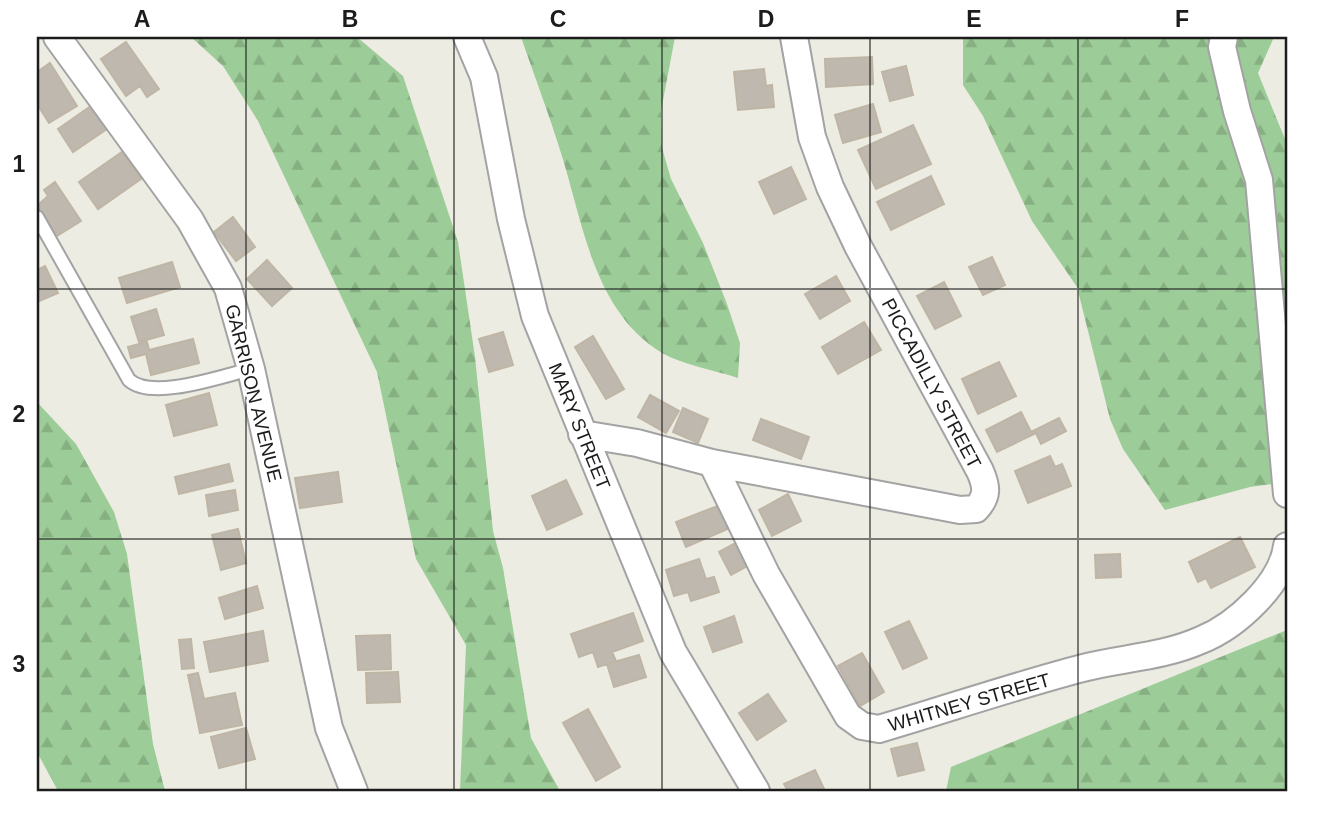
<svg xmlns="http://www.w3.org/2000/svg" width="1324" height="828" font-family="Helvetica,sans-serif">
<style>
.forest{fill:url(#forest-firs)}
.building{fill:#beb8ae;stroke:#bfb5a5;stroke-width:2}
.lines{fill:none;stroke-linecap:round;stroke-linejoin:round}
.service-casing{stroke:#a3a3a3;stroke-width:16}
.minor-casing{stroke:#a3a3a3;stroke-width:30}
.service{stroke:#fff;stroke-width:12}
.minor{stroke:#fff;stroke-width:26}
.grid{fill:none;stroke:#1c1c1c;stroke-width:2;stroke-opacity:0.55}
.labels{text-anchor:middle;stroke-width:5;stroke-linejoin:round;paint-order:stroke}
.street-label{font-size:19px;fill:#1c1c1c;stroke:#fff}
.neatline{fill:none;stroke:#1c1c1c;stroke-width:2.5}
.grid-label{font-size:23px;text-anchor:middle;font-weight:bold;fill:#1c1c1c}
</style>
<defs>
<pattern id="forest-firs" width="22" height="20" patternUnits="userSpaceOnUse" patternTransform="scale(1.75)"><rect width="22" height="20" fill="#9ccc97"/><path d="M5 1l3.5 6h-7zM16 11l3.5 6h-7z" fill="#86af82"/></pattern>
</defs>
<rect width="100%" height="100%" fill="#edece2"/>
<path class="forest" d="M191,37H357L403,76L458,242L475,357L493,531L503,568L531,738L560,791H460L466,645L416,559L377,372L258,121L223,66Z
M521,37H675L661,111L662,148L671,179L703,243L727,304L740,343L738,378C714,370 683,365 662,353C593,311 583,222 561,153C549,114 534,75 521,37Z
M963,37H1274L1258,73L1287,144V482L1250,487L1165,510L1123,449L1110,419L1077,287L1032,221L983,116L963,85Z
M37,402L76,444L114,512L127,554L153,744L165,791H58L37,752Z
M1287,630V791H946L951,767Z"/>
<path class="building" d="M126,42L159,89L147,97L140,86L126,96L101,59Z
M872,57L873,84L826,87L825,59Z
M50,63L77,106L49,123L37,104V72Z
M906,66L913,95L890,101L882,72Z
M764,69L766,86L772,85L774,107L738,110L734,72Z
M873,104L881,132L843,143L835,115Z
M91,106L107,129L73,152L58,129Z
M913,125L931,164L876,189L858,150Z
M122,152L141,179L98,209L79,182Z
M791,167L806,199L774,214L759,182Z
M931,176L944,204L891,230L877,202Z
M55,182L81,221L57,236L37,206L48,196L44,190Z
M233,217L255,247L236,261L214,232Z
M992,257L1005,285L983,295L969,267Z
M267,260L292,288L272,306L247,279Z
M172,262L180,287L127,303L119,278Z
M45,266L58,293L37,302V270Z
M836,276L850,301L820,319L805,294Z
M944,282L961,316L935,329L917,296Z
M156,309L164,335L139,342L131,317Z
M864,322L881,350L838,374L822,347Z
M503,332L513,365L489,372L479,339Z
M593,336L624,389L606,399L575,347Z
M193,339L199,363L151,375L146,354L131,358L128,347L147,342L149,350Z
M999,362L1016,396L978,414L962,379Z
M209,393L217,425L174,436L166,405Z
M650,395L679,411L666,433L638,417Z
M683,408L708,419L698,443L673,432Z
M1021,412L1031,432L1059,418L1066,431L1041,444L1036,433L997,452L986,430Z
M761,419L809,437L801,459L753,440Z
M1050,456L1055,467L1062,464L1071,486L1028,503L1015,471Z
M229,464L233,481L179,494L175,477Z
M338,472L342,502L300,508L295,478Z
M566,480L582,514L547,530L532,496Z
M235,490L238,510L209,516L206,495Z
M788,494L801,521L772,536L759,510Z
M720,505L730,528L686,547L676,522Z
M238,529L246,563L221,570L212,535Z
M1240,537L1255,567L1211,588L1206,578L1198,582L1189,562Z
M739,541L751,564L731,575L719,552Z
M1120,554L1121,577L1096,578L1095,555Z
M699,559L706,579L714,577L719,592L691,601L688,592L674,596L666,570Z
M257,586L263,608L225,619L219,598Z
M633,613L643,641L612,652L616,661L598,667L593,652L579,657L571,634Z
M734,616L742,642L713,652L704,627Z
M909,621L927,658L903,669L885,632Z
M263,631L268,661L210,672L204,642Z
M390,635L391,669L358,670L356,636Z
M191,639L194,668L182,669L179,640Z
M862,653L884,692L860,706L838,666Z
M639,655L646,677L614,687L607,664Z
M398,672L400,702L367,703L366,673Z
M198,673L204,699L235,693L242,725L200,733L188,675Z
M768,694L786,721L757,740L739,713Z
M588,709L620,767L596,781L563,723Z
M246,728L255,759L219,768L211,737Z
M917,743L924,770L898,776L891,749Z
M815,770L825,791H788L784,784Z"/>
<g class="lines">
<defs>
<path id="service" d="M37,217L129,380C152,401 222,376 251,369"/>
<path id="minor" d="M57,37L190,220L228,288L251,369L329,728L354,791
M467,37L484,77L511,219L535,316L673,652L756,791
M1224,37L1222,47L1237,111L1259,180L1287,494
M582,434L637,443L712,463L960,510L976,509C988,496 987,487 980,471L858,246L830,187L812,137L794,37
M712,463L766,574L848,716L862,726L879,729C947,709 1014,686 1083,668C1122,658 1163,657 1201,640C1236,626 1282,584 1287,546"/>
</defs>
<use href="#service" class="service-casing"/>
<use href="#minor" class="minor-casing"/>
<use href="#service" class="service"/>
<use href="#minor" class="minor"/>
</g>
<path class="grid" d="M246,37V791M454,37V791M662,37V791M870,37V791M1078,37V791M37,289H1287M37,539H1287"/>
<g class="labels">
<g class="street-label">
<text transform="translate(932 383) rotate(62)" y="7">PICCADILLY STREET</text>
<text transform="translate(254 393) rotate(76)" y="7">GARRISON AVENUE</text>
<text transform="translate(580 426) rotate(68)" y="7">MARY STREET</text>
<text transform="translate(969 702) rotate(-16)" y="7">WHITNEY STREET</text>
</g>
</g>
<rect width="1324" height="828" fill="none" stroke="#ffffff" stroke-width="77"/>
<rect x="38" y="38" width="1248" height="752" class="neatline"/>
<g class="grid-label">
<text x="142" y="27">A</text>
<text x="350" y="27">B</text>
<text x="558" y="27">C</text>
<text x="766" y="27">D</text>
<text x="974" y="27">E</text>
<text x="1182" y="27">F</text>
<text x="19" y="172">1</text>
<text x="19" y="422">2</text>
<text x="19" y="672">3</text>
</g>
</svg>
